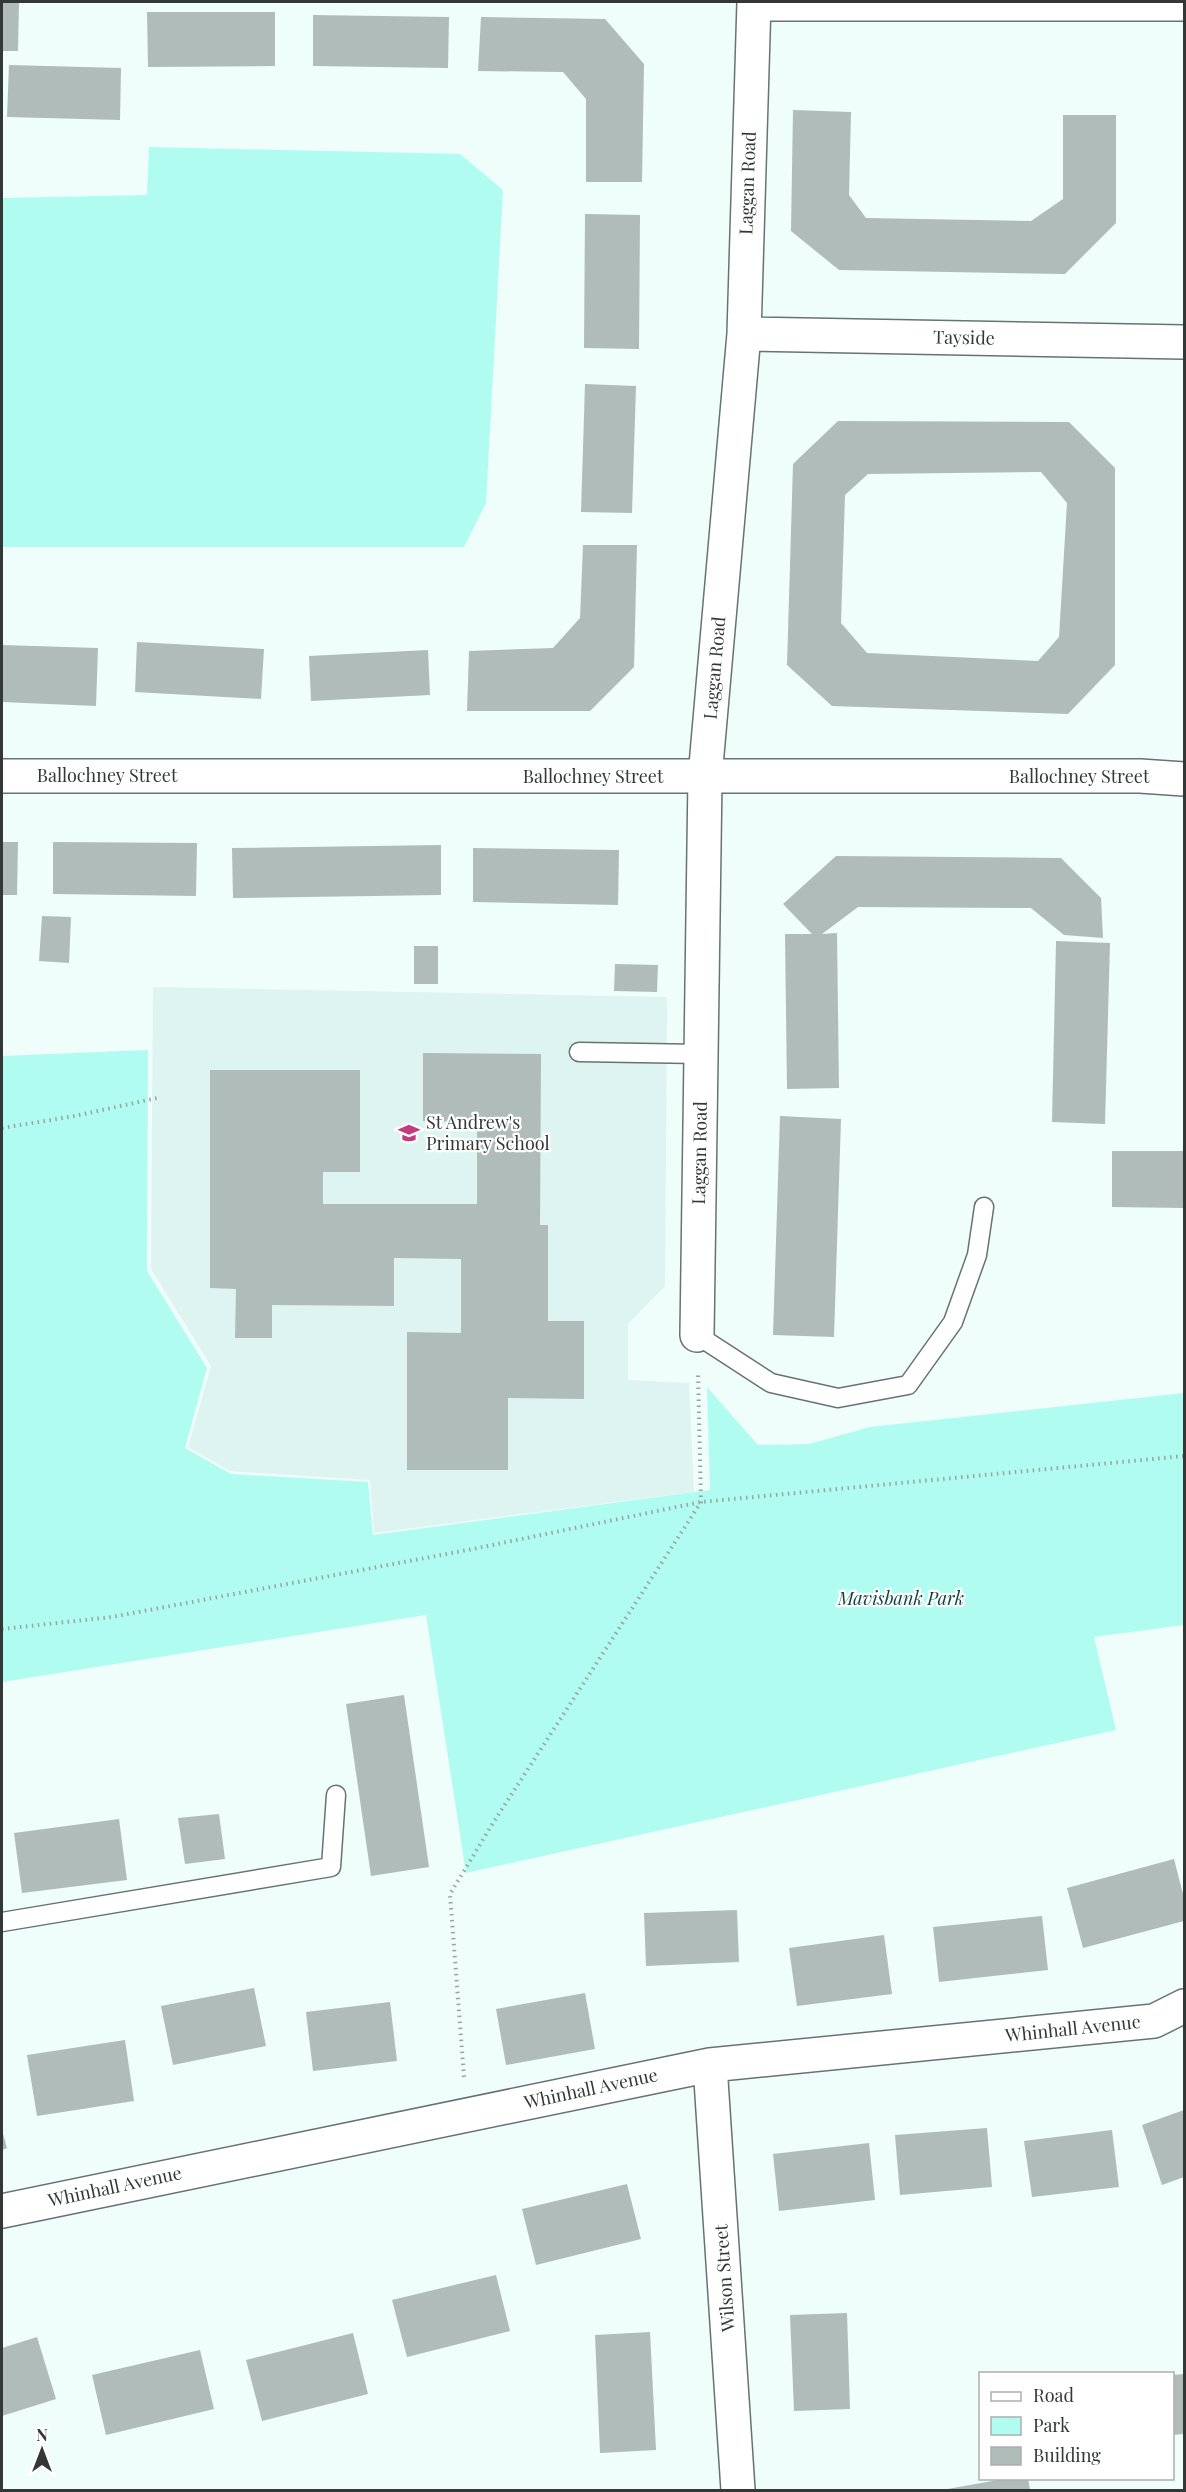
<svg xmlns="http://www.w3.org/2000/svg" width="1186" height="2492" font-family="'Playfair Display',serif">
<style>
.built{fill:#ddf4f0}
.green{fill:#b1fcf1}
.building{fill:#afbcb9;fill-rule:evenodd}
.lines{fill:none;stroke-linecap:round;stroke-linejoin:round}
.lane-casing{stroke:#677371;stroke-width:21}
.street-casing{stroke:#677371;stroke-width:36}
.path{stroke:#99a3a1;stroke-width:4;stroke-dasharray:1.5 4.5;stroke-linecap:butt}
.lane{stroke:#fff;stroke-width:18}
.street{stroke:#fff;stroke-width:33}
.labels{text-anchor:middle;stroke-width:4.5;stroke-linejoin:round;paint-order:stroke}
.street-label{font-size:18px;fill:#333837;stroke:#fff}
.poi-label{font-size:18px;fill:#333837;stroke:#fff;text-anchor:start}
.park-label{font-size:18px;font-style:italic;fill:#0a453f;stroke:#fff}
</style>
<rect width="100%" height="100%" fill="#effdfb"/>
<path class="built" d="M153,987L667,997L665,1286L628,1324V1380L689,1383L694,1492L374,1533L370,1480L230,1471L188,1447L211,1366L151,1269Z"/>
<path class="green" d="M149,147L460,154L503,190L486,503L464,547H2V198L147,195Z
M148,1050L147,1271L207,1368L185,1448L231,1474L368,1482L373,1535L710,1490L707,1387L758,1445L809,1444L870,1427L1184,1393V1625L1094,1637L1116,1730L466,1873L426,1615L2,1682V1056Z"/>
<path class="building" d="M2,2H19L18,51H2Z
M147,12H275V66L148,67Z
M313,15L449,17L448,68L313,66Z
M481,17L605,19L644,64L642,182H586V99L563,72L478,71Z
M9,65L121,68L120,120L7,117Z
M793,110L851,112L849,195L866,218L1031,221L1063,199V115H1116V223L1065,274L839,270L791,231Z
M585,214L640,215L639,349L584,348Z
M585,384L636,386L632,513L581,512Z
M838,421L1069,422L1115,468V665L1068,714L832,706L787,665L793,464ZM1041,472L1067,503L1059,637L1038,661L867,653L841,623L845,495L868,474Z
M583,545H637L634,667L590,711H467L469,651L553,648L580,618Z
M137,642L264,649L261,699L135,692Z
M2,645L98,648L96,706L2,702Z
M428,650L430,695L311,701L309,656Z
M2,842H18L17,895H2Z
M53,842L197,843L196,896L53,894Z
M441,845V895L233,898L232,848Z
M473,848L619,850L618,905L473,902Z
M836,856L1061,858L1101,898L1103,938L1064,935L1031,908L858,907L822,934L837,933L839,1088L787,1089L785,934H812L783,904Z
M42,916L71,917L69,963L39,961Z
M1056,941L1110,943L1105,1124L1052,1122Z
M414,946H438V984H414Z
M615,964L658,965L657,992L614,991Z
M423,1053L541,1054L540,1225H548V1321H584V1399L508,1398V1470H407V1332L461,1333V1259L394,1258V1306L272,1305V1338H235L236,1289L210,1288V1070H360V1172H323V1204H477V1122L423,1121Z
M780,1116L841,1119L834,1337L773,1335Z
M1112,1151H1184V1208L1112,1207Z
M404,1695L429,1867L371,1876L346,1704Z
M219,1814L225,1859L185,1864L178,1818Z
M119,1819L127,1880L22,1893L14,1833Z
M1174,1859L1184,1898V1921L1083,1948L1067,1888Z
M737,1910L739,1962L646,1966L644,1913Z
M1042,1916L1048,1970L939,1982L933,1927Z
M884,1935L892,1994L797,2006L789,1948Z
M254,1988L266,2046L173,2065L161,2006Z
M585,1993L595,2049L506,2065L496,2009Z
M390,2002L397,2061L313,2071L306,2012Z
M125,2040L134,2101L37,2116L27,2055Z
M1184,2110V2177L1162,2185L1142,2125Z
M987,2128L992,2187L900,2195L895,2135Z
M2,2130L7,2148L2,2150Z
M1112,2130L1119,2187L1032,2197L1024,2141Z
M869,2143L875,2200L779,2211L773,2154Z
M627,2184L641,2239L536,2265L522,2209Z
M496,2275L510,2331L407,2357L392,2300Z
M847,2313L850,2409L794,2411L790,2315Z
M650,2332L656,2450L600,2453L595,2335Z
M353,2333L368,2394L262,2421L246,2360Z
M37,2337L56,2399L2,2416V2348Z
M200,2350L214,2409L106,2435L92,2375Z
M1184,2374V2434L1172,2435V2375Z
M1009,2478H1028L1030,2490H942Z"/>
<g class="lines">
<defs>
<path id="lane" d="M579,1052L701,1054
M697,1335L771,1383L838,1398L908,1385L953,1322L977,1255L984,1207
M2,1922L331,1867L336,1795"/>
<path id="street" d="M754,4H1184
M744,334L1184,342
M2,776H1140L1184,779
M697,1335L705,777L744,334L754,2
M710,2065L738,2490
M2,2211L710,2065L1154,2021L1184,2006"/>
</defs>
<use href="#lane" class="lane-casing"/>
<use href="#street" class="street-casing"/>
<path class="path" d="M2,1128L75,1116L157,1098
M2,1629L112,1617L473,1549L701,1502L1184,1456
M464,2077L450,1894L493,1823L701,1502L698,1372"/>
<use href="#lane" class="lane"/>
<use href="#street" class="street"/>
</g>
<defs>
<symbol id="school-bare" viewBox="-9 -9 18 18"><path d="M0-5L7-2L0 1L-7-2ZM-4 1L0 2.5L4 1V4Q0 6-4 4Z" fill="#c23c7e" stroke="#fff" stroke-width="2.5" paint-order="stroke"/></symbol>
</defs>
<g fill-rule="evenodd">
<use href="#school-bare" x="394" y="1118" width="30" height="30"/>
</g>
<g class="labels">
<g class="street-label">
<text transform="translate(748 183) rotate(-88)" y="6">Laggan Road</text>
<text transform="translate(964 338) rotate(1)" y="6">Tayside</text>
<text transform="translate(715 668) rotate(-85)" y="6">Laggan Road</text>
<text x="107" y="782">Ballochney Street</text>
<text x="593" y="783">Ballochney Street</text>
<text x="1079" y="783">Ballochney Street</text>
<text transform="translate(700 1153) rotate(-89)" y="6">Laggan Road</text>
<text transform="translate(1073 2029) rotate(-6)" y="6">Whinhall Avenue</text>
<text transform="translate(591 2089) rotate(-12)" y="6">Whinhall Avenue</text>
<text transform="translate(115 2187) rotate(-12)" y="6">Whinhall Avenue</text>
<text transform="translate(725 2278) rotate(-94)" y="6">Wilson Street</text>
</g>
<g class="poi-label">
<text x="426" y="1129">St Andrew's<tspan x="426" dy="21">Primary School</tspan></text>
</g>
<g class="park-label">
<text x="901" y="1605">Mavisbank Park</text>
</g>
</g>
<rect width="1186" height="2492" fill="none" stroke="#333837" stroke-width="6"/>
<rect x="979" y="2372" width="195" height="108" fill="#ffffff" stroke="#adafaf" stroke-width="1.5"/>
<rect x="991" y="2392" width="30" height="9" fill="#ffffff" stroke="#adafaf" stroke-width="1.5"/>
<text x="1033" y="2402" font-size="18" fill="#333837">Road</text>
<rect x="991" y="2417" width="30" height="18" fill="#b1fcf1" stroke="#adafaf" stroke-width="1.5"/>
<text x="1033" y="2432" font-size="18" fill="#333837">Park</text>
<rect x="991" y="2447" width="30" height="18" fill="#afbcb9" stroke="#adafaf" stroke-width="1.5"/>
<text x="1033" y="2462" font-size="18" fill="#333837">Building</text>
<g transform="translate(42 2450)" stroke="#ffffff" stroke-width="4.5" paint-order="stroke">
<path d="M0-4.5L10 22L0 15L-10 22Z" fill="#333837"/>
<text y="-9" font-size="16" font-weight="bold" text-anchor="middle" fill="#333837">N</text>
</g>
</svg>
